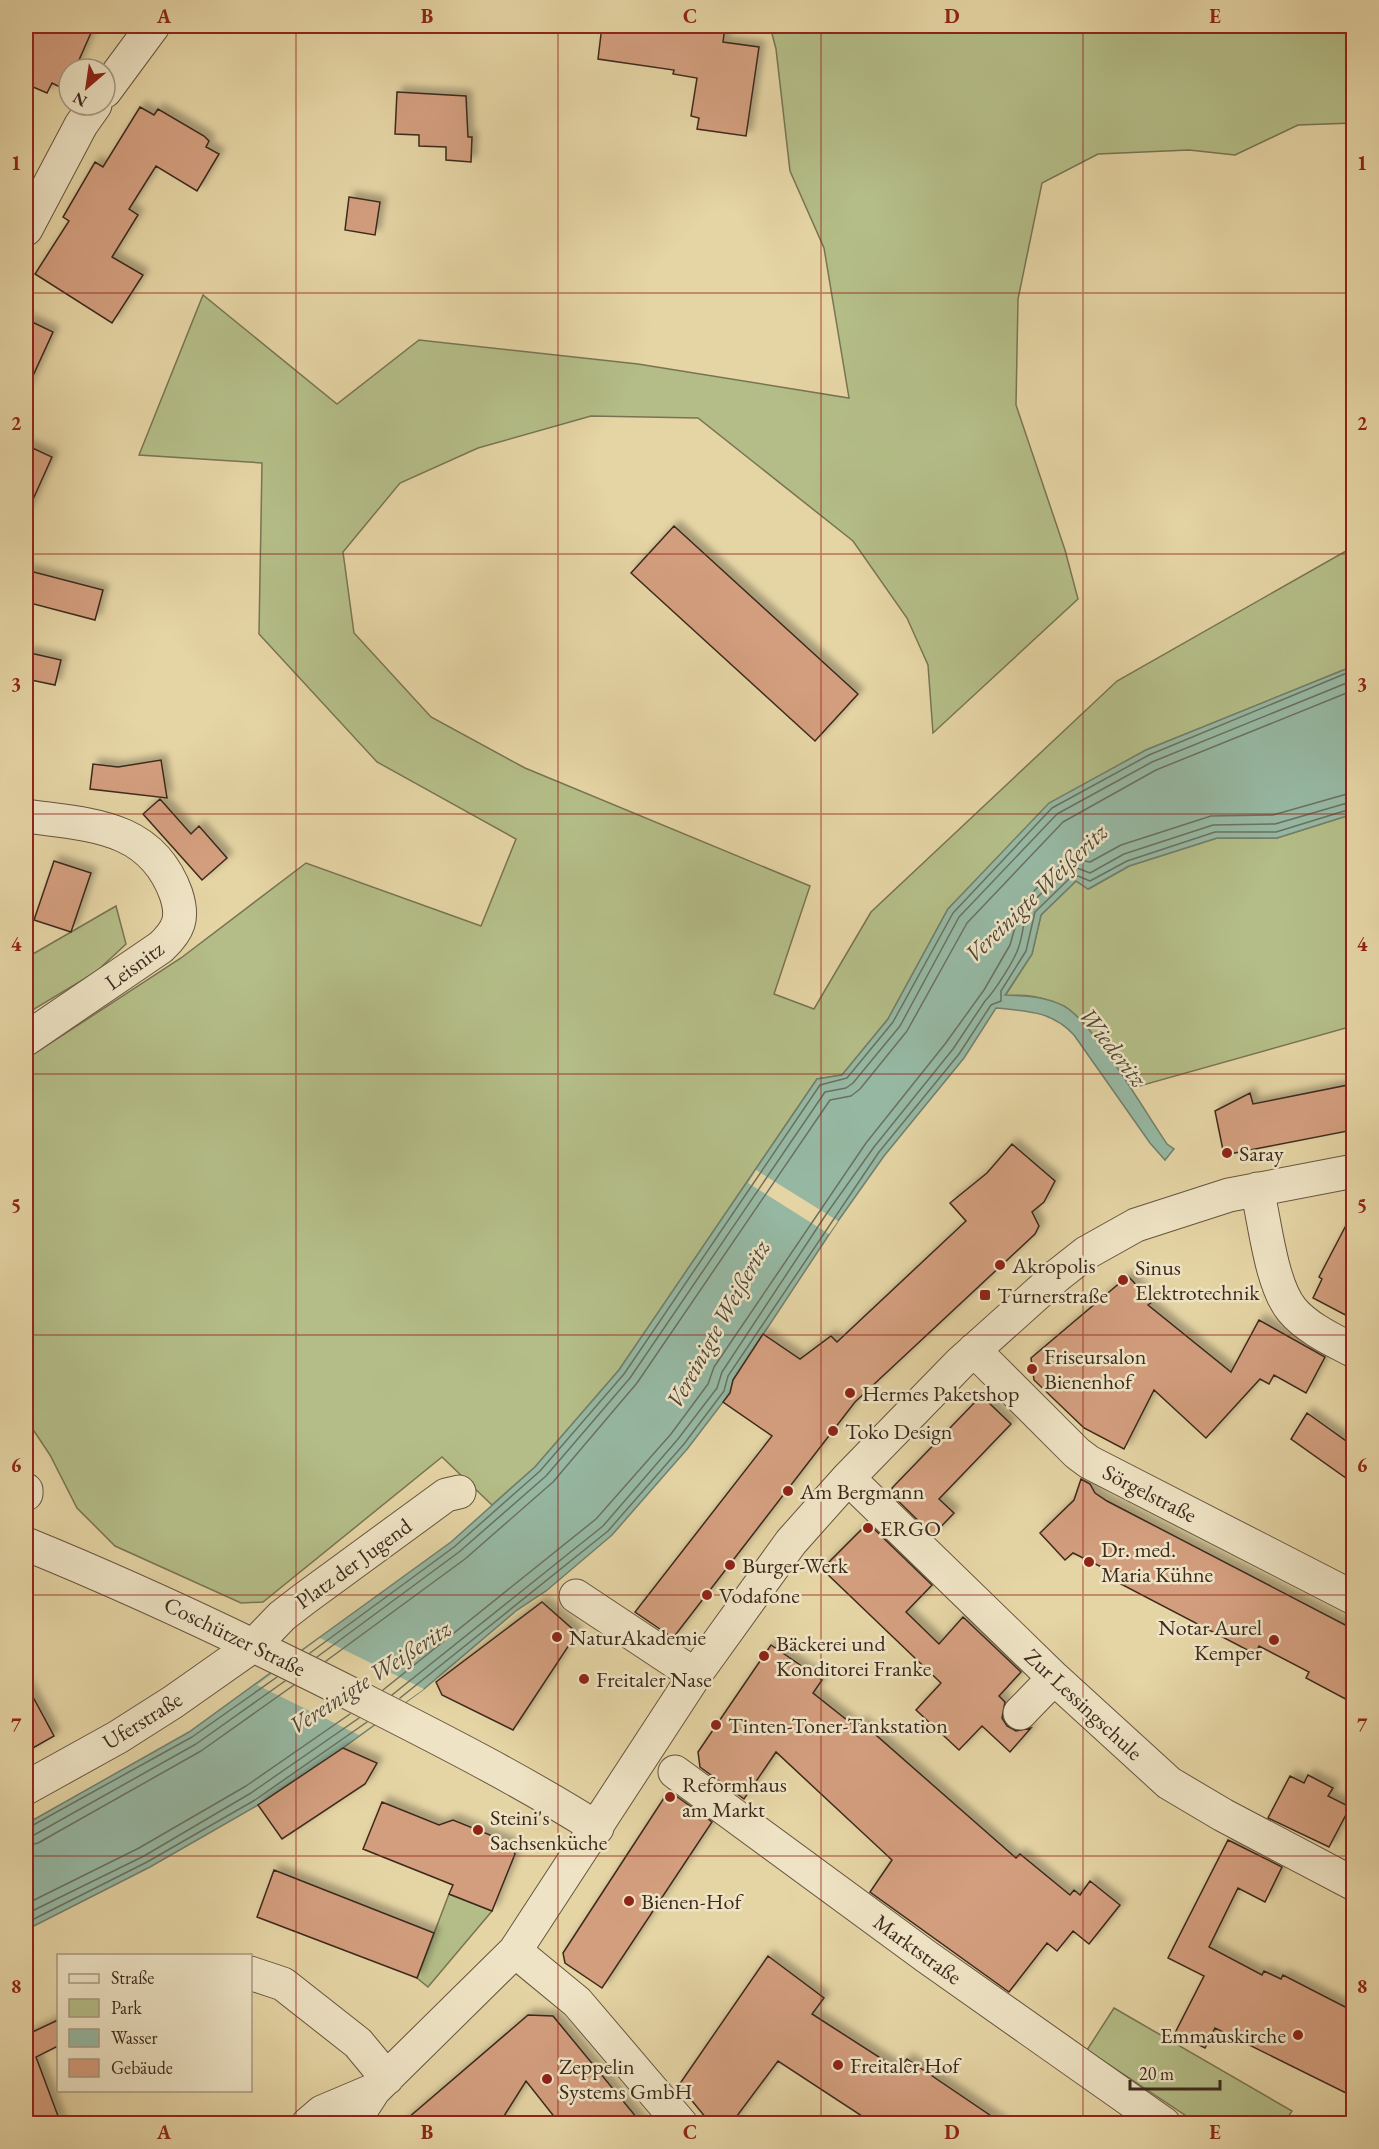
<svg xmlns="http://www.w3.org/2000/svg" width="1379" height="2149" font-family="'EB Garamond',serif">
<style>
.green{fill:#b4bd87;stroke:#787452;stroke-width:1.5}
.water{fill:#96b8a3;stroke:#727f6d;stroke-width:1.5}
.pier{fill:#e5d4a4}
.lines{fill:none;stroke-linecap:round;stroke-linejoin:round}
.shore{stroke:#6a7160;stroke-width:1.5}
.building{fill:#d39e7e;stroke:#3d2a1d;stroke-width:1.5;filter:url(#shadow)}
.minor-casing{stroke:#67543f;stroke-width:35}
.minor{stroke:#eee3c4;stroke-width:33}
.grid{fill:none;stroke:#8f2418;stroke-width:1.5;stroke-opacity:0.55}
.poi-dot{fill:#8f2418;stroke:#eee3c4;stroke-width:2}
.labels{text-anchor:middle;stroke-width:5;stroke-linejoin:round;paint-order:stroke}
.street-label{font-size:22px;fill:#3d2a1d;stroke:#eee3c4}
.poi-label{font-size:22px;fill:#3d2a1d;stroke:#eee3c4;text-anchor:start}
.water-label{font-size:24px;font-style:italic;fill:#4f4638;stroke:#eee3c4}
.neatline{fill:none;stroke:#8f2418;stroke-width:2}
.grid-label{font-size:20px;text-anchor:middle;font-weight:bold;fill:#8f2418}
</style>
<defs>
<filter id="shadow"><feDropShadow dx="5.5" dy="-5.5" stdDeviation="3" flood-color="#0004"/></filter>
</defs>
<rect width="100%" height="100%" fill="#e5d4a4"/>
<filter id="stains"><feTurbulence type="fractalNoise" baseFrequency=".00333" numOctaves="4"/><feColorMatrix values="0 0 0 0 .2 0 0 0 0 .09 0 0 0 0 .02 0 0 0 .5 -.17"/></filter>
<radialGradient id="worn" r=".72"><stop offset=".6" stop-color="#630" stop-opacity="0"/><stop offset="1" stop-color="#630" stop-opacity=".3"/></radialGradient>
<path class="green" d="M770,26H1353V123L1298,125L1235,155L1189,150L1098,154L1042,183L1018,299L1016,405L1065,550L1078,599L933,733L928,665L907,618L853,541L698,418L591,416L478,448L400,483L343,552L354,633L431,717L525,768L810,886L774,994L814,1009L871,912L1117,681L1353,547V662L1346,669L1146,750L1049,804L948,909L888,1019L842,1075L817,1079L619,1370L535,1467L492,1505L442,1457L263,1602L241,1603L115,1546L77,1508L50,1455L26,1419V1059L181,958L306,863L481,926L516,839L377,762L259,634L262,463L139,455L203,295L337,404L419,340L638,364L849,398L824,248L790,171L776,49Z
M1353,814V1026L1129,1089C1096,1040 1073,988 1005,996L1032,954L1041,915L1076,881L1089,889L1129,866L1217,838H1277Z
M116,906L126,944L96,972L26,1014V958Z
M449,1894L492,1911L428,1987L417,1978Z
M1114,2008L1292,2111L1284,2123H1197L1087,2050Z"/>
<path class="water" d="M1353,662V814L1277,838H1217L1129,866L1088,889L1076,881L1041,915L1032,954L1005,995C1026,996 1044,996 1064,1006C1093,1022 1145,1112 1167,1144L1174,1149L1165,1160L1150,1143L1074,1035C1052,1011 1027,1011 996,1008L964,1058L884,1156L838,1221L733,1380L730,1393L688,1448L612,1535L546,1591L517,1610L424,1689L343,1748L258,1805L150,1867L26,1930V1824L189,1732L451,1542L535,1467L619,1370L817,1079L842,1075L888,1019L948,909L1049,803L1146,750L1346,669Z"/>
<path class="pier" d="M756,1170L838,1221L829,1234L748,1183Z
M320,1638L424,1689L359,1735L257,1685Z"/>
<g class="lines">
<path class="shore" d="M310,1653L454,1547L540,1471L624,1374L820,1085L847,1078L893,1022L953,913L1052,808L1149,755L1354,670
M317,1657L459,1552L546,1476L630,1378L825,1092L846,1088L853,1083L900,1026L959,917L1057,814L1152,762L1354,680
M326,1661L465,1559L553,1482L637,1383L830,1100L851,1096L860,1089L907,1031L967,923L1063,822L1156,770L1354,690
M383,1690L596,1519L671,1434L708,1384L714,1367L866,1143L945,1044L984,990L1010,945L1022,903L1060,865L1075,859L1090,862L1121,845L1211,816L1273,815L1354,792
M392,1695L603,1526L678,1439L717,1388L722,1372L827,1213L874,1147L953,1049L985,1001C994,992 1015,960 1019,946C1023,935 1023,921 1028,910C1032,900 1066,869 1077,868L1090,873L1124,854L1213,825L1275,824L1354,801
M400,1698L608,1531L684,1444L724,1391L728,1376L879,1152L959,1054L991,1005L1001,1001V991L1026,951L1035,912L1071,877L1078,876L1090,881L1127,861L1215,832H1276L1354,808
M26,1829L192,1737L277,1677
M26,1837L34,1835L196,1744L285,1681
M26,1846L38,1843L201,1751L294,1685
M26,1904L139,1848L246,1786L350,1714
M26,1914L144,1856L251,1793L359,1718
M26,1923L147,1862L255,1800L367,1722"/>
</g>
<path class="building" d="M26,26H45L63,33L66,26H94L75,69H69L66,90L52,83L47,93L26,84Z
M602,26H725L723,42L759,47L746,136L697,129L699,118L691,116L697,78L673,74L674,70L598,59Z
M397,92L466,96L468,137H472L471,162L446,160V147L419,146V135L395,134Z
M140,107L154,115L158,109L204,136L209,141L206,147L219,154L197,191L156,166L129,209L138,215L112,257L143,275L112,323L35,274L69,221L63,217L95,162L103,167Z
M349,197L380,202L375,235L345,230Z
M26,319L53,332L26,391Z
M26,445L52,457L26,515Z
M674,526L858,694L815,741L631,573Z
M26,570L103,590L95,620L26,602Z
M26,652L61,660L55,685L26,679Z
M161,760L167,798L90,789L93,764L118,767Z
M160,799L191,834L199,826L227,858L202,880L143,814Z
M54,861L91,873L71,932L34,920Z
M1353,1084V1130L1224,1155L1215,1111L1250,1093L1253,1104Z
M1012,1144L1055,1181L1044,1202L1032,1212L1039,1226L1035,1234L855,1402L673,1638L635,1612L772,1436L723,1402L730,1393L733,1380L763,1334L800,1359L831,1336L837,1342L966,1221L950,1203L987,1173Z
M1353,1212V1319L1313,1298L1322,1279L1319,1277Z
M1128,1276L1152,1302L1148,1305L1231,1372L1259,1320L1325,1357L1306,1393L1274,1375L1269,1384L1260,1379L1206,1438L1154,1390L1124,1449L1084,1428L1034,1380L1031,1358Z
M976,1401L988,1402L1011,1424L939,1499L954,1513L933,1535L892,1495V1488Z
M1307,1413L1353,1446V1483L1291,1439Z
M1081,1479L1090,1484L1095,1493L1107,1501L1353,1629V1703L1306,1678L1309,1672L1259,1646L1255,1654L1115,1581L1118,1575L1073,1553L1065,1560L1040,1533L1074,1500Z
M873,1528L932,1585L906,1612L939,1644L963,1617L1021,1672L999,1696L1005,1702L1002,1718L1007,1726L1016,1731L1031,1728L1010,1752L982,1726L959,1750L916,1710L941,1683L822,1569L861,1530Z
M542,1602L577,1633L513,1730L442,1695L436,1682Z
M771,1645L822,1680L813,1693L857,1728L861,1722L1016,1858L1020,1854L1070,1895L1074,1890L1080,1895L1090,1881L1120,1905L1089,1944L1073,1931L1057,1951L1047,1943L1009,1992L870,1892L892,1860L776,1752L744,1799L700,1767L698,1752Z
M26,1684L54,1736L26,1752Z
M343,1748L377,1763L365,1784L282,1839L258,1805Z
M1308,1775L1333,1788L1328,1796L1350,1807L1329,1847L1268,1818L1290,1776L1304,1783Z
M676,1796L712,1822L602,1988L565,1963L563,1953L664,1798Z
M382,1802L439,1825L453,1820L510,1843L515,1854L492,1911L449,1894L453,1885L363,1849Z
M1228,1840L1282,1867L1265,1902L1238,1888L1209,1947L1262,1975L1264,1971L1281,1979L1283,1975L1353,2011V2079L1346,2093L1215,2028L1205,2048L1175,2033L1204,1976L1168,1958Z
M274,1870L434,1933L417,1978L257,1917Z
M768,1956L824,1998L812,2014L899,2070L907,2059L1003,2124H874L778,2061L731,2124H711L679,2085Z
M528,2015L553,2016L642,2124H560L526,2081L499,2124H401Z
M58,2020V2046L36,2057L61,2124H26V2035Z"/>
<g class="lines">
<defs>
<path id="minor" d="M105,91L153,26
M26,229L81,125L95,105
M26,816C88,825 151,824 176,894C184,918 179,930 161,947L26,1039
M1257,1189C1265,1222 1271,1285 1292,1310C1307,1328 1333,1340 1354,1351
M974,1350L1077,1453L1089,1462L1354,1598
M848,1478L1054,1678L1169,1783L1223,1815L1354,1884
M26,1490V1494
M26,1544C144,1592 257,1646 371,1704C448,1743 524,1782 597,1828
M576,1596L695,1675
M1020,1713L1054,1678
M675,1772L927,1957L1164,2124
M26,1788L118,1737L173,1702L254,1645L282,1616L304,1599L446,1495L459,1492
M515,1951L577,2002L681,2124
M250,1973L283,1984L358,2043L387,2078
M308,2124L322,2112L374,2090
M352,2124L374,2090L515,1951L695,1675L791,1542L848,1478L960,1363L1058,1275L1086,1253L1136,1225L1229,1195L1354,1171"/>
</defs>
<use href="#minor" class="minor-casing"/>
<use href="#minor" class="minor"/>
</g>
<path class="grid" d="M296,26V2124M558,26V2124M821,26V2124M1083,26V2124M26,293H1354M26,554H1354M26,814H1354M26,1074H1354M26,1335H1354M26,1595H1354M26,1856H1354"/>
<g class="poi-dot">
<circle cx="1227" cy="1153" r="6"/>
<circle cx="1000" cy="1265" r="6"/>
<circle cx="1123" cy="1280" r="6"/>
<rect x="979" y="1289" width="12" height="12" rx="3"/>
<circle cx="1032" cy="1369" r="6"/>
<circle cx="850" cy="1393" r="6"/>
<circle cx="833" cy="1431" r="6"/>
<circle cx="788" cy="1491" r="6"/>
<circle cx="868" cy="1528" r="6"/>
<circle cx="1089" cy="1562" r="6"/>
<circle cx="730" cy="1565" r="6"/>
<circle cx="707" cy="1595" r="6"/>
<circle cx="557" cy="1637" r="6"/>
<circle cx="1274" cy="1640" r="6"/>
<circle cx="764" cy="1656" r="6"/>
<circle cx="584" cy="1679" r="6"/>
<circle cx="716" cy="1725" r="6"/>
<circle cx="670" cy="1797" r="6"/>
<circle cx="478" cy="1830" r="6"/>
<circle cx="629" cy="1901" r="6"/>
<circle cx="1298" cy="2035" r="6"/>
<circle cx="838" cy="2065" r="6"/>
<circle cx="547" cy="2079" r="6"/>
</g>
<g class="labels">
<g class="street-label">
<text transform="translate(134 965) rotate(-36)" y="8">Leisnitz</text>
<text transform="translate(1150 1493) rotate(27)" y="8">Sörgelstraße</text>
<text transform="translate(353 1563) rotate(-36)" y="8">Platz der Jugend</text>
<text transform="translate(235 1636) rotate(26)" y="8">Coschützer Straße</text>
<text transform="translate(1084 1704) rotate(43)" y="8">Zur Lessingschule</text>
<text transform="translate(142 1720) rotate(-32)" y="8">Uferstraße</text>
<text transform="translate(918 1949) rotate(36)" y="8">Marktstraße</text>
</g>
<g class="poi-label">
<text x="1239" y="1161">Saray</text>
<text x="1012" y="1273">Akropolis</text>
<text x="1135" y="1275">Sinus<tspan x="1135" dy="25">Elektrotechnik</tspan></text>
<text x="997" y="1303">Turnerstraße</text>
<text x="1044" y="1364">Friseursalon<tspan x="1044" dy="25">Bienenhof</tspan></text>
<text x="862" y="1401">Hermes Paketshop</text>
<text x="845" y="1439">Toko Design</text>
<text x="800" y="1499">Am Bergmann</text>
<text x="880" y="1536">ERGO</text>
<text x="1101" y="1557">Dr. med.<tspan x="1101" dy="25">Maria Kühne</tspan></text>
<text x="742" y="1573">Burger-Werk</text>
<text x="719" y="1603">Vodafone</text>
<text x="1262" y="1635" text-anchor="end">Notar Aurel<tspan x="1262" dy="25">Kemper</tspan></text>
<text x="569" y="1645">NaturAkademie</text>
<text x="776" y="1651">Bäckerei und<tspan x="776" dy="25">Konditorei Franke</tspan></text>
<text x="596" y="1687">Freitaler Nase</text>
<text x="728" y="1733">Tinten-Toner-Tankstation</text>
<text x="682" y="1792">Reformhaus<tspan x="682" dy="25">am Markt</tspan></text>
<text x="490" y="1825">Steini's<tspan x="490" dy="25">Sachsenküche</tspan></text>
<text x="641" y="1909">Bienen-Hof</text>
<text x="1286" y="2043" text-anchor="end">Emmauskirche</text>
<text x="850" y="2073">Freitaler Hof</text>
<text x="559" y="2074">Zeppelin<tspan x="559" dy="25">Systems GmbH</tspan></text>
</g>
<g class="water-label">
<text transform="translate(1036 893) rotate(-44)" y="8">Vereinigte Weißeritz</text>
<text transform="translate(1113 1047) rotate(52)" y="8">Wiederitz</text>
<text transform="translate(718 1324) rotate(-61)" y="8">Vereinigte Weißeritz</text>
<text transform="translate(370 1677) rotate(-33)" y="8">Vereinigte Weißeritz</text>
</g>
</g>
<rect width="1379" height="2149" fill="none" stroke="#e5d4a4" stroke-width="66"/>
<rect x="57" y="1954" width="195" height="138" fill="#eee3c4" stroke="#a79981" stroke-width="1.5"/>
<rect x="69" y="1974" width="30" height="9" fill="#eee3c4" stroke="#a79981" stroke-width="1.5"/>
<text x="111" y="1984" font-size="18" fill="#3d2a1d">Straße</text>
<rect x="69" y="1999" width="30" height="18" fill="#b4bd87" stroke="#a79981" stroke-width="1.5"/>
<text x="111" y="2014" font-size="18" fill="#3d2a1d">Park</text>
<rect x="69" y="2029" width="30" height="18" fill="#96b8a3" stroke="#a79981" stroke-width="1.5"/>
<text x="111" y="2044" font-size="18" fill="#3d2a1d">Wasser</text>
<rect x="69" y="2059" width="30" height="18" fill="#d39e7e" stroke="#a79981" stroke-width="1.5"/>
<text x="111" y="2074" font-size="18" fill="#3d2a1d">Gebäude</text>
<g transform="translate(87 87) rotate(209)"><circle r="28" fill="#eee3c4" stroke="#a79981" stroke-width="1.5"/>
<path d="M0-4.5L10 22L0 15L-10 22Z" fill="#8f2418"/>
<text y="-9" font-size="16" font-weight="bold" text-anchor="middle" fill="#3d2a1d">N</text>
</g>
<path d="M1130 2080v9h90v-9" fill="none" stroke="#3d2a1d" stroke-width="3"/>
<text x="1139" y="2080" font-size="18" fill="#3d2a1d" stroke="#eee3c4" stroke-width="4.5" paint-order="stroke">20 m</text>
<rect x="33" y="33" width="1313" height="2083" class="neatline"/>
<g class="grid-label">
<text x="164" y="23">A</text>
<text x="427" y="23">B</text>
<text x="690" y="23">C</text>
<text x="952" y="23">D</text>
<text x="1215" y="23">E</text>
<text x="16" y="170">1</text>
<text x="1362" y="170">1</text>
<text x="16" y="430">2</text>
<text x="1362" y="430">2</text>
<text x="16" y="691">3</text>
<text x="1362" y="691">3</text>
<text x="16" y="951">4</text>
<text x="1362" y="951">4</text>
<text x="16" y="1212">5</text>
<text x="1362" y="1212">5</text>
<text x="16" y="1472">6</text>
<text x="1362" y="1472">6</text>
<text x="16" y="1732">7</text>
<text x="1362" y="1732">7</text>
<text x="16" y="1993">8</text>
<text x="1362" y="1993">8</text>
<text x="164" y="2139">A</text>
<text x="427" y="2139">B</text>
<text x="690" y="2139">C</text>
<text x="952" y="2139">D</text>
<text x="1215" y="2139">E</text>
</g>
<rect width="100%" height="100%" filter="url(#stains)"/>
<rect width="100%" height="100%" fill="url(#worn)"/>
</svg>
